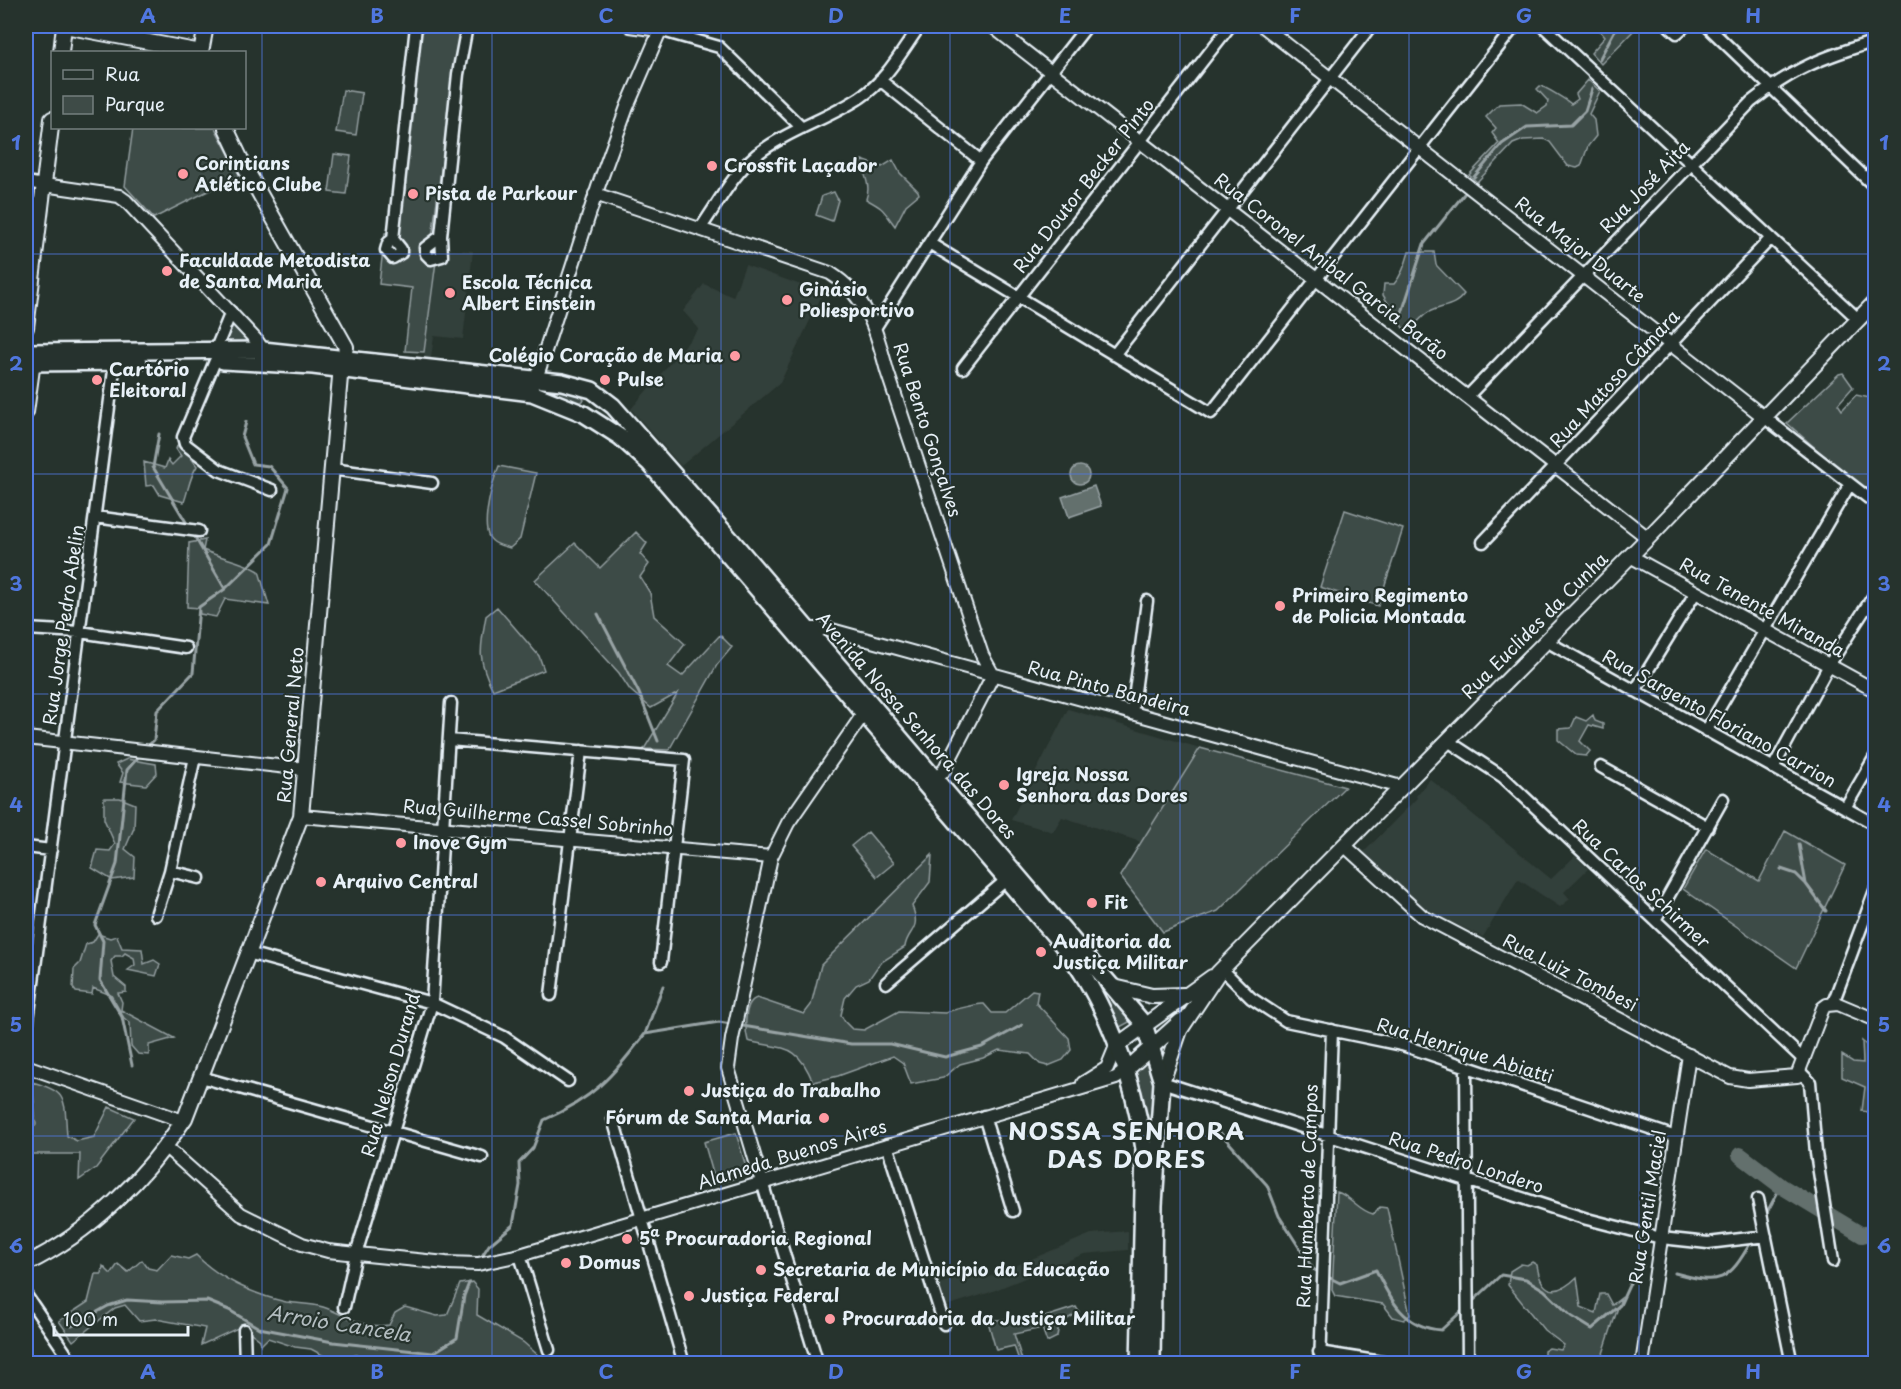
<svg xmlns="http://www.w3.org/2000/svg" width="1901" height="1389" font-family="'Playpen Sans',sans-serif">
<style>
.built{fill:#333f3a}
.green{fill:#3e4b47;stroke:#939ea0;stroke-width:1.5}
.water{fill:#636f6d;stroke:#98a3a5;stroke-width:1.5}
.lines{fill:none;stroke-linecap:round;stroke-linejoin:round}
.stream{stroke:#98a3a5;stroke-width:3}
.river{stroke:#636f6d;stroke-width:16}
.minor-casing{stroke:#e8f1f8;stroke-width:15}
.tertiary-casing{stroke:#e8f1f8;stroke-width:16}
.secondary-casing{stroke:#e8f1f8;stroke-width:18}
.primary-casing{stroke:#e8f1f8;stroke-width:20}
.minor{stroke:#26332d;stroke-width:10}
.tertiary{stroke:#26332d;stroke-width:12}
.secondary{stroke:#26332d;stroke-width:14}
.primary{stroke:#26332d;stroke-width:15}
.grid{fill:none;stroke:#5077e0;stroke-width:1.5;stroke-opacity:0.55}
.poi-dot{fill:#ff9aa2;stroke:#26332d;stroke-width:2}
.labels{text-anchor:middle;stroke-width:4.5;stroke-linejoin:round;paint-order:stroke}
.poi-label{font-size:18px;font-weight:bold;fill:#e8f1f8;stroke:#26332d;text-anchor:start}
.street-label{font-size:18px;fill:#e8f1f8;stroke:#26332d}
.water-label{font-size:20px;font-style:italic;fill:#b3bdc0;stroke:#26332d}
.district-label{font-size:24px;font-weight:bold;letter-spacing:1.5px;fill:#e8f1f8;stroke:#26332d}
.neatline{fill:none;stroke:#5077e0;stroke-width:2}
.grid-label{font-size:20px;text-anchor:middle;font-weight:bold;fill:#5077e0}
</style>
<rect width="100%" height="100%" fill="#26332d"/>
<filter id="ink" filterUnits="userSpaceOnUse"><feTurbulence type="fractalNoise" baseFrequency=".0167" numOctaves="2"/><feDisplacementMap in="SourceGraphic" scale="12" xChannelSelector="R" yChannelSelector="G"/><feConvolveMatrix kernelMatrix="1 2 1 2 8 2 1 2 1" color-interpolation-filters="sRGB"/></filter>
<g filter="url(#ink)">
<path class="built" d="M438,249L473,251L463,339L434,336L431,358H424Z
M745,265L823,293L780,383L681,466L631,409L699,329L683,311L704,284L733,297Z
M1068,709L1200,748L1141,842L1062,817L1053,832L1011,820Z
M1430,779L1551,879L1575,856L1588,869L1564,892L1570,899L1560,907L1518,879L1483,937L1424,909L1363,853L1417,798L1416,796Z
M1128,1231V1250L1084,1254L988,1293L946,1306L939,1284L981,1270L984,1279L1091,1234Z"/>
<path class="green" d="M421,26H460L432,238L431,253L437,254L424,352L405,351L412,288L379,284L385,233H396Z
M1596,26H1638L1601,64L1591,53L1605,37Z
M1588,80L1600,91L1589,114L1594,120L1596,136L1588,146L1581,166L1577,168L1568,166L1550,142L1544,139L1523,140L1513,144L1477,182L1469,175L1499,143L1492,133L1496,128L1486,117L1499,104L1521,103L1537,113L1547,106L1548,101L1537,89L1540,86C1544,86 1568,101 1571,104L1578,99L1576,94Z
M343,90L362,93L356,135L336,132Z
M133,128H215L240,175L154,218L125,186Z
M334,154L351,156L346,194L329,192Z
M862,160L882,167L893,160L900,173L918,191L919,194L906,205L895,226C882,209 886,210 866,199C872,184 862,174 862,160Z
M834,192L838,200L832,221L816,215L822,196Z
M1409,252H1434L1436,265L1464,294C1456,306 1443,306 1431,311C1419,316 1418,328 1403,328L1383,295L1384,284H1394C1401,276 1406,263 1409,252Z
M233,324L250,343H225Z
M1843,373L1853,387L1838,404L1842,410L1856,395L1875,399L1876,476L1872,488L1865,492L1787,423L1839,374Z
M551,387L580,394L584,400L580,403L550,392Z
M179,441L197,466C189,479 189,488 184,502L160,495L154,485L146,486L144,462L165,468L168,460L172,465L181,456L176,449Z
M499,466L536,473L520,539L510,548C503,546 493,544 489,537C481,523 493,480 499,466Z
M1345,510L1403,529L1378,606L1320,587Z
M636,532L647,543L640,554L649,564L640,577L650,593L654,616L685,644L668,666L682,676L720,635L732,647L717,665L669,750L644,749L678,693L651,708L630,690L619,673L535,580L575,543L600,568Z
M205,540L203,550C221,558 242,561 259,571L269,605L225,599L216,617L200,614L199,608L187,607L189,543Z
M497,607L539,656L544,670L493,690C477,659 480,649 486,616Z
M1593,715L1595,721L1603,724V729L1589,725L1580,741L1590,751L1586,756L1576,755L1558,740V729L1571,728L1576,717L1586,721Z
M1200,748L1345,787L1218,911L1163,932L1120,876Z
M127,759L156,764L157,773L146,785L120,782L123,773L116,764Z
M104,798H120L135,804L134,828L125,849L135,857L134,877L112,880L92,868L97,850L110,851L115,844L104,819Z
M1785,831L1845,865L1796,968L1683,889L1706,849L1759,881Z
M868,832L894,863L877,877L851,846Z
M932,855L930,882L912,906C922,931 907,930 905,947L880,963L869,979L856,985L845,998L841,1015L845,1022L852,1029L864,1030L899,1011L945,1013C948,1011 980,1003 984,1004L992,1013H1005L1032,990L1038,991L1036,1003L1069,1038L1071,1050L1063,1060L1048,1066L1040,1064L1030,1054L999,1050L983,1058L960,1064L943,1078L911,1084L903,1063L893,1056L838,1076L813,1082C797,1043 786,1050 748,1041C745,1030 743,1002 757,998L804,1014L811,1005L821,965Z
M1045,913L1133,1020L1120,1027L1104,997Z
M98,934L110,938L117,936L122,948L142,949L144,964L154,960L160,964L156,976L128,970L135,965L134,958L125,953L122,956H115L111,961L114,977L126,987V992L118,993L122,1002L121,1010L174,1038L149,1045V1055L138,1054L131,1046L130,1023L124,1018L111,995L93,988L92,994L76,992L73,988L74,969L80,963L86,944L93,942Z
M1862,1041L1875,1053V1093L1872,1094L1868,1112L1862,1111L1865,1087L1842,1077V1055L1853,1062L1863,1063Z
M1152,1055L1156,1081L1152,1163L1135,1071Z
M32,1082C70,1092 64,1101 67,1136L77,1141L94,1137L109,1107L134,1118L96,1168L79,1180L80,1154H26L28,1127L36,1125Z
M736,1133L748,1174L716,1184L704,1142Z
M1337,1192C1352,1197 1358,1210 1373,1214L1380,1207L1387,1208L1410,1315L1404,1320L1393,1317L1383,1304L1335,1296L1332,1290Z
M171,1255L188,1259L196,1255C218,1278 254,1295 286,1302C298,1304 311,1303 323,1307C346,1315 362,1329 389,1325L395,1313L405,1307L437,1316L447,1315L460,1284L472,1282L478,1289L477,1315L523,1342L547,1363L385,1364L364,1358L347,1361L328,1358L311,1349L295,1347L268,1338L261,1345L260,1340L242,1326L201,1345L205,1328L156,1319L139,1321L125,1305L115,1308L73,1341L59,1321L88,1302L95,1274H102L103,1266L111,1274L118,1264L128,1272L142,1260L148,1268L157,1270Z
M1532,1262L1537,1265C1541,1294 1557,1297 1577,1277L1581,1307L1596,1313L1600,1294H1606L1612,1305L1621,1298L1600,1363L1544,1357V1351L1549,1348L1561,1350L1564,1345L1544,1330L1508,1285L1510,1271L1521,1264L1527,1265Z
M1076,1307L1079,1312L1059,1324L1057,1337L1047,1342L1042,1328L1014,1334L1023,1363H1020L1014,1346L996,1350L989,1325L995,1320L1045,1317Z"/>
<path class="water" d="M1071 475a9 9 0 1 1 18 0a9 9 0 1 1-18 0Z
M1094,486L1101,506L1069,517L1062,497Z"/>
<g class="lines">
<path class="stream" d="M1599,60L1617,26
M1474,177L1502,144L1527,127L1571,125L1585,111L1592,89
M1400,319L1424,244L1464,194
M159,434L153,467L189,527
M225,589L271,544L288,488L269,466L253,464L242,437L246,422
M598,614L639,693L658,741
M147,747L154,740L157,711L193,673L199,607L225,589L192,532
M1799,844L1806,884L1826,911
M1781,869L1796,874L1805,883
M737,1025L851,1044H890L945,1057L982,1047L1022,1025
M645,1034L663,986
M132,1065L122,1017L100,980L103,941L95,925L117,864L127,770L141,754
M1216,1128L1267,1185L1279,1216L1313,1269L1320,1273
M1765,1216L1781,1186
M482,1256L489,1245L513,1225L520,1185L519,1163L533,1148L544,1120C596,1097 611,1077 645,1034L719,1022L731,1024
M1675,1273C1720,1285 1728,1283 1752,1240
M1326,1276L1340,1283L1376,1270C1390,1300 1405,1328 1441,1330L1464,1309
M1471,1303L1501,1275L1526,1279L1544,1290L1571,1316L1592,1329L1620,1305L1631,1281L1643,1266
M72,1326L108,1306L127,1300L162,1302L207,1301L229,1310L259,1328L333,1342L433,1353
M433,1353L457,1338L464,1296L469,1283
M433,1353L446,1364"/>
<path class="river" d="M1740,1155L1781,1186L1862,1235L1876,1231"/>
<defs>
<path id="minor" d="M1543,26L1858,319
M1669,26L1677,33L1685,26
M1707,26L1876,188
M659,30L719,47L802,128
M880,80L981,161
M26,182L44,185
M700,229C717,205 733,174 756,155C788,130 828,119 861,97C886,81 903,49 920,26
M441,236L425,248L426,254L431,259L442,256L441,236L458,74L467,26
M393,239L401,249V253L393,258L386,250L388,243L393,239L416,26
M929,243L1211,413L1515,26
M875,328L981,161L1087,26
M215,351L231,312
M1114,355L1371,26
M215,361L183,437L185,444L219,470L272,490
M963,368L1230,26
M1467,397L1751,102C1794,68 1823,57 1876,41
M1764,417L1876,504
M332,469L432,483
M95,517L199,531
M1483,542L1771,238
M26,629L80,632L186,648
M1546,641L1876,825
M1635,691L1696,592
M1132,714L1147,601
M1706,731L1850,484
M449,740L684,760L661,962
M1448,741L1503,777L1804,1060
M1601,767L1708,827
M1773,768L1829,665L1876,592
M1845,808L1876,755
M26,847L51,850
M170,871L199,878
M156,915L170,871L195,757
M1655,920L1723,799
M248,953L432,1003L504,1037L568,1081
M1222,969L1251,998L1286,1021L1402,1045L1676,1137
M886,983L1006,880
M551,995L581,751
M1833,1003L1876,888
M26,1035L115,362
M1466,1066L1468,1364
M1800,1072L1810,1082L1816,1153L1833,1261
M201,1077L482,1157
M1162,1082L1587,1219L1661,1238L1708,1243L1766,1236
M984,1116L1013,1211
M613,1119L684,1364
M887,1145L944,1324
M762,1182L818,1364
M1758,1199L1792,1364
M520,1255L549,1350
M26,1295L73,1364
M344,1307L356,1254L432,1003L451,703
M244,1330L245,1364
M1319,1352L1394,1364
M356,1364V1362
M1320,1364L1332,1030"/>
<path id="tertiary" d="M630,26L659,30
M992,26L1648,538
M1263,26L1764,417
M44,185L119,196L126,201L257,341L263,350
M595,194L830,273C868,297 876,330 887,371L982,655L993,675
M536,379L598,187L627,107L662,26
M1630,556L1876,691
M802,634L812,629H828L1401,787
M26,738L305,769
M930,785L943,772L993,675
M301,816L771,857
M1344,845L1422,916L1730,1077L1748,1080L1797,1076L1823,1008L1827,1005L1838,1004L1876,1020
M26,1066L183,1121
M1083,1083L1107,1068L1116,1046
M166,1147L241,1214L302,1244L328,1251L446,1263L478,1264L520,1255L1116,1078L1125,1071
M762,1182L728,1068L732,1039L771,857L788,823L864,713
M1642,1364L1689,1055"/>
<path id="secondary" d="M65,26L201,52
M61,52L64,26
M201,52L206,26
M26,328L52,119
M26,412L34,354
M1114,987L1152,996L1184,995
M1116,1046L1212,977
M1125,1071L1181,1021
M1162,1082L1180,1030L1218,973L1648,538L1876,301
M26,1264C90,1233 146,1178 185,1118L301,816L340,377L346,347L243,164L226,128"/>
<path id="primary" d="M26,352L263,350L562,382L592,390L613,406L734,543L1144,1024L1162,1082L1154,1205L1152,1364
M223,361L313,366L532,393L584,414L620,437L650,464L1059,941C1105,997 1134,1077 1144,1149L1139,1364
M26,363L139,362"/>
</defs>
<use href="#minor" class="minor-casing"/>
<use href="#tertiary" class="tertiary-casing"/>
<use href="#secondary" class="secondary-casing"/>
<use href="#primary" class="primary-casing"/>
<use href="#minor" class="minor"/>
<use href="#tertiary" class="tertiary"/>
<use href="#secondary" class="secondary"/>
<use href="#primary" class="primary"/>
</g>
</g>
<path class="grid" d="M262,26V1364M492,26V1364M721,26V1364M950,26V1364M1180,26V1364M1409,26V1364M1639,26V1364M26,254H1876M26,474H1876M26,694H1876M26,915H1876M26,1136H1876"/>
<g class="poi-dot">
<circle cx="712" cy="166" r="6"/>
<circle cx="183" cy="174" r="6"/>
<circle cx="413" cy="194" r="6"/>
<circle cx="167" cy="271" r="6"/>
<circle cx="450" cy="293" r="6"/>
<circle cx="787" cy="300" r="6"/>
<circle cx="735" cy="356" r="6"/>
<circle cx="97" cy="380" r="6"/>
<circle cx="605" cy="380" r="6"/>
<circle cx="1280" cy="606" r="6"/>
<circle cx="1004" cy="785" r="6"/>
<circle cx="401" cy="843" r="6"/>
<circle cx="321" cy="882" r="6"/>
<circle cx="1092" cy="903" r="6"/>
<circle cx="1041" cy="952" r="6"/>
<circle cx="689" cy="1091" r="6"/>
<circle cx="824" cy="1118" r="6"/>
<circle cx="627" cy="1239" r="6"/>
<circle cx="566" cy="1263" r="6"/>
<circle cx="761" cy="1270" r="6"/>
<circle cx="689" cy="1296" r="6"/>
<circle cx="830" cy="1319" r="6"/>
</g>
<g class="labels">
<g class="poi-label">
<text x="195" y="170">Corintians<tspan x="195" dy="21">Atlético Clube</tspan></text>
<text x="724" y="172">Crossfit Laçador</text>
<text x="425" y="200">Pista de Parkour</text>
<text x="179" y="267">Faculdade Metodista<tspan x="179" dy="21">de Santa Maria</tspan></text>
<text x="462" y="289">Escola Técnica<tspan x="462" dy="21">Albert Einstein</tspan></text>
<text x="799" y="296">Ginásio<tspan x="799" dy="21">Poliesportivo</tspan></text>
<text x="723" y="362" text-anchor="end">Colégio Coração de Maria</text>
<text x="109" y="376">Cartório<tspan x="109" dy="21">Eleitoral</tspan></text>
<text x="617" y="386">Pulse</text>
<text x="1292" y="602">Primeiro Regimento<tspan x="1292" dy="21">de Policia Montada</tspan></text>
<text x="1016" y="781">Igreja Nossa<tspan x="1016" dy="21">Senhora das Dores</tspan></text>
<text x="413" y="849">Inove Gym</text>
<text x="333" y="888">Arquivo Central</text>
<text x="1104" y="909">Fit</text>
<text x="1053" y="948">Auditoria da<tspan x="1053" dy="21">Justiça Militar</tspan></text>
<text x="701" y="1097">Justiça do Trabalho</text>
<text x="812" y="1124" text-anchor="end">Fórum de Santa Maria</text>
<text x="639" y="1245">5ª Procuradoria Regional</text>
<text x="578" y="1269">Domus</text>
<text x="773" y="1276">Secretaria de Município da Educação</text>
<text x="701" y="1302">Justiça Federal</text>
<text x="842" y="1325">Procuradoria da Justiça Militar</text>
</g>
<g class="street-label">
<text transform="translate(1084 186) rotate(-52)" y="6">Rua Doutor Becker Pinto</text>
<text transform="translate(1645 187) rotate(-46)" y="6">Rua José Aita</text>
<text transform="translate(1580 250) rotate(38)" y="6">Rua Major Duarte</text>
<text transform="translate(1331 267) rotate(38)" y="6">Rua Coronel Anibal Garcia Barão</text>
<text transform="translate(1615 379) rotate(-47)" y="6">Rua Matoso Câmara</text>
<text transform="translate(927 430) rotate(72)" y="6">Rua Bento Gonçalves</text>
<text transform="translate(1762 608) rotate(29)" y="6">Rua Tenente Miranda</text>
<text transform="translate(64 625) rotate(-82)" y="6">Rua Jorge Pedro Abelin</text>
<text transform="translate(1535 626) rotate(-45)" y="6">Rua Euclides da Cunha</text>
<text transform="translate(1109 689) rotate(15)" y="6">Rua Pinto Bandeira</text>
<text transform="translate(1719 719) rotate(29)" y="6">Rua Sargento Floriano Carrion</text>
<text transform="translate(291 725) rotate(-85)" y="6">Rua General Neto</text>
<text transform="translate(916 726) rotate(49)" y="6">Avenida Nossa Senhora das Dores</text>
<text transform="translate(538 818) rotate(5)" y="6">Rua Guilherme Cassel Sobrinho</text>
<text transform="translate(1641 884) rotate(43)" y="6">Rua Carlos Schirmer</text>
<text transform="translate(1570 973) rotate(27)" y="6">Rua Luiz Tombesi</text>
<text transform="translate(1465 1051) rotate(17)" y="6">Rua Henrique Abiatti</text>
<text transform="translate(391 1075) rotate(-74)" y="6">Rua Nelson Durand</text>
<text transform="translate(792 1155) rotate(-17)" y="6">Alameda Buenos Aires</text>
<text transform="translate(1466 1163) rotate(18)" y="6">Rua Pedro Londero</text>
<text transform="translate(1308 1196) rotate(-88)" y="6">Rua Humberto de Campos</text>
<text transform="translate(1648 1207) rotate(-81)" y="6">Rua Gentil Maciel</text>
</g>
<g class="water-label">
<text transform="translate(339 1324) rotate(9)" y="7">Arroio Cancela</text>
</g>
<g class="district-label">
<text x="1127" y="1140">NOSSA SENHORA<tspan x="1127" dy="28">DAS DORES</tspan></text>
</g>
</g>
<rect width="1901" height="1389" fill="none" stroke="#26332d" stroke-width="66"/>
<rect x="51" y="51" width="195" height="78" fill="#26332d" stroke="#747f7e" stroke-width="1.5"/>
<rect x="63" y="70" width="30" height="9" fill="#26332d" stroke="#747f7e" stroke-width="1.5"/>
<text x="105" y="81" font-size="18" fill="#e8f1f8">Rua</text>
<rect x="63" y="96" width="30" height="18" fill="#3e4b47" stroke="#747f7e" stroke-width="1.5"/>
<text x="105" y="111" font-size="18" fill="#e8f1f8">Parque</text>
<path d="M54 1326v9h134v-9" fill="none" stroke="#e8f1f8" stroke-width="3"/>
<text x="63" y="1326" font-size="18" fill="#e8f1f8" stroke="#26332d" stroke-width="4.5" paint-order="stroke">100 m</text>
<rect x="33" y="33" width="1835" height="1323" class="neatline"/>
<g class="grid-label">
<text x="148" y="23">A</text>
<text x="377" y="23">B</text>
<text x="606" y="23">C</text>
<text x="836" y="23">D</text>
<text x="1065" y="23">E</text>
<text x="1295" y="23">F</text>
<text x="1524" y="23">G</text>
<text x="1753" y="23">H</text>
<text x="16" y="150">1</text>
<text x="1884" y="150">1</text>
<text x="16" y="371">2</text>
<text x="1884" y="371">2</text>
<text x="16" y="591">3</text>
<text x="1884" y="591">3</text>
<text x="16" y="812">4</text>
<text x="1884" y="812">4</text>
<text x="16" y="1032">5</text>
<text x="1884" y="1032">5</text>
<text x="16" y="1253">6</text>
<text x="1884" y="1253">6</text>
<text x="148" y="1379">A</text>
<text x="377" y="1379">B</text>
<text x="606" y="1379">C</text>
<text x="836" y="1379">D</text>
<text x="1065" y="1379">E</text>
<text x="1295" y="1379">F</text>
<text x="1524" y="1379">G</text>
<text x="1753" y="1379">H</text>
</g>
</svg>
